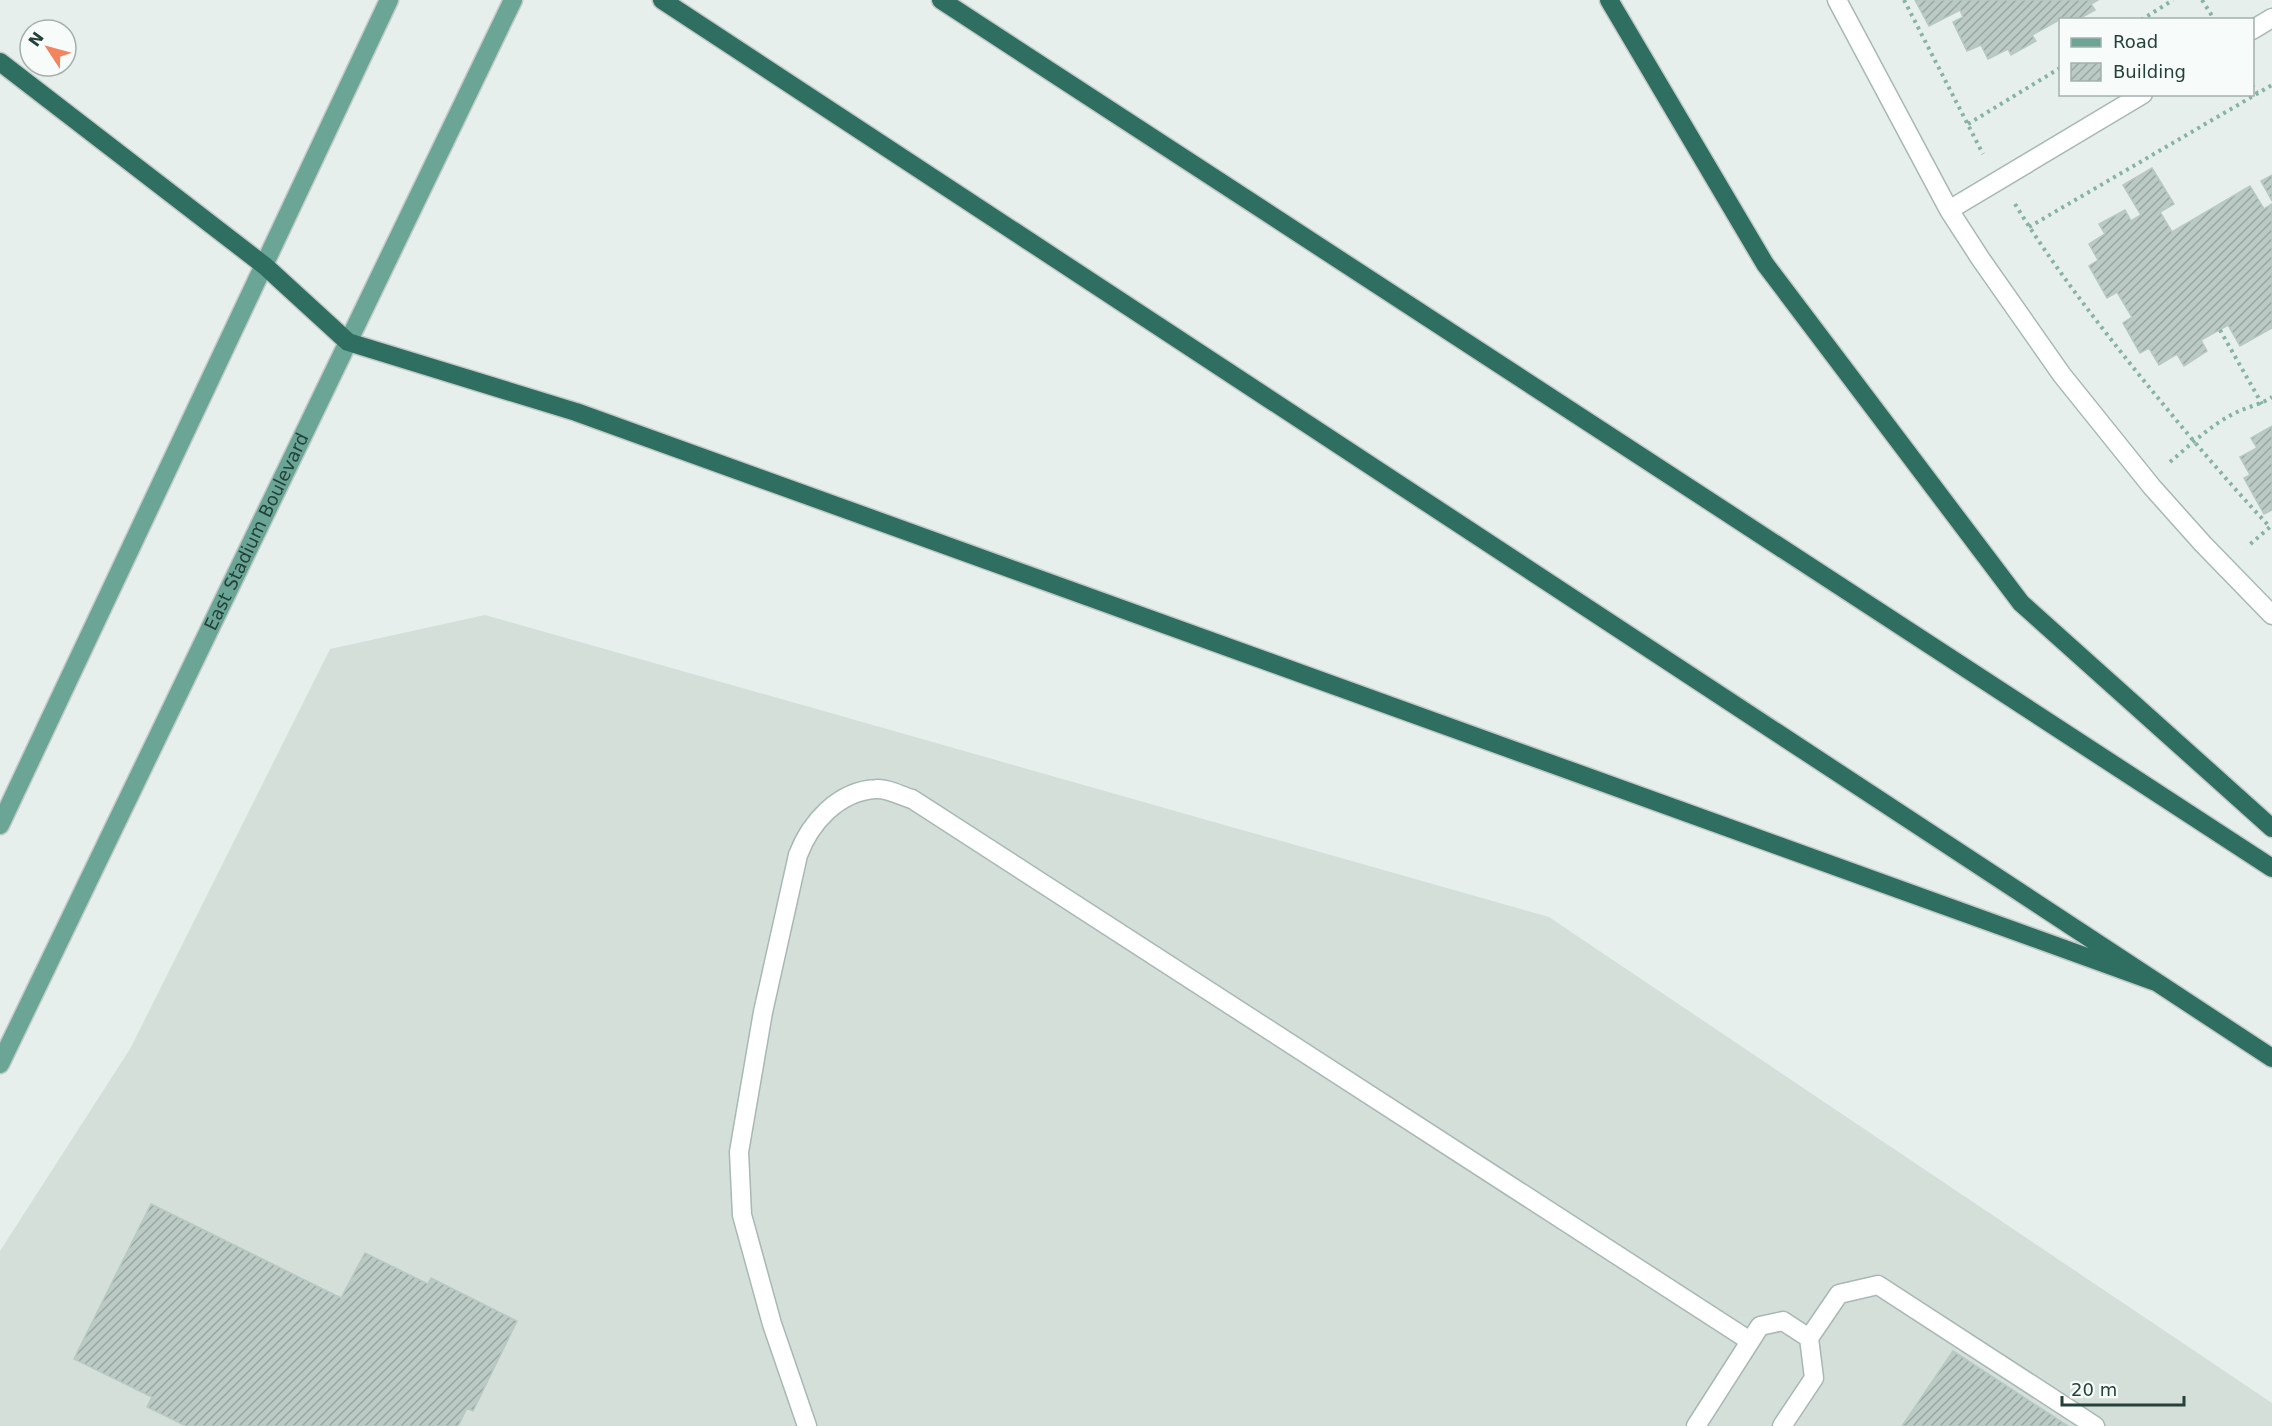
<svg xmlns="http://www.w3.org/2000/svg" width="2272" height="1426" font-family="'DejaVu Sans',sans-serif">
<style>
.built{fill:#d4dfda}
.building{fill:url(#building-hatch);stroke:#b8c9c2;stroke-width:1.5}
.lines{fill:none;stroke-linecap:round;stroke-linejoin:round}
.minor-casing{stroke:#a8b8b2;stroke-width:21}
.major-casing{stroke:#c2cac8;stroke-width:21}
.highway-casing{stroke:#c2cac8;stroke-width:21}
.path{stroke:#86b3a5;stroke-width:4;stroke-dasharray:3 4.5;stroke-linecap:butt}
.minor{stroke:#fff;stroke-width:18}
.major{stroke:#6aa596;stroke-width:18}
.highway{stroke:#2f6f62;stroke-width:18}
.labels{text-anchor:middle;stroke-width:5;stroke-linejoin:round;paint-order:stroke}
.street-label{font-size:18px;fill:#24423a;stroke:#f7fbf9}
</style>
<defs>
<pattern id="building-hatch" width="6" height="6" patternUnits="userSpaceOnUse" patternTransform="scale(1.5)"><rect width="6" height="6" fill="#bbcac4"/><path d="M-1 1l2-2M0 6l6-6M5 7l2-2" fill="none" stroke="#98a6a0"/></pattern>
</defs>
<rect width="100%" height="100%" fill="#e6efeb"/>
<path class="built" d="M485,615L1549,917L2272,1403V1426H0V1251L130,1049L330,649Z"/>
<path class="building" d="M1915,0H2098L2091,4L2095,10L2077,20H2067L2066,16L2032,35L2036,41L2011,55L2008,49L1988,59L1981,45L1967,51L1953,22L1963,17L1960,10L1929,26Z
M2152,168L2174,204L2160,212L2172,232L2250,186L2264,209L2272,204V328L2240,346L2228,325L2201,340L2207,351L2184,366L2177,354L2159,365L2149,348L2140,353L2123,323L2132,317L2117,292L2107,298L2089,266L2098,260L2089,244L2105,234L2099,224L2125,210L2131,221L2141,215L2123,185Z
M2272,175V201L2261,181Z
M2272,426V510L2264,514L2244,478L2250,475L2240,457L2257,448L2251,438Z
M151,1204L341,1298L365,1253L428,1284L431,1278L517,1321L473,1411L467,1408L458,1426H186L147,1407L152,1397L74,1359Z
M1953,1351L2068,1426H1902Z"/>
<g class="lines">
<defs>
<path id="minor" d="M1837,0L1949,210L2143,94
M2252,30L2272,18
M1949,210L1980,258L2062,375L2152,487L2203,544L2272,615
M1809,1338L1839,1294L1878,1285L2095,1426
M807,1426L772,1324L742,1215L739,1152L763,1012L798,855C810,823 838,791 876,789C887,788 901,796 912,799L1750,1341
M1696,1426L1760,1326L1783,1321L1809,1338L1814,1378L1782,1426"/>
<g id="major">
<path d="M0,825L389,0"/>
<path id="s1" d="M0,1064L513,0"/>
</g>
<path id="highway" d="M662,0L2272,1058
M941,0L2272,868
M1609,0L1765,264L2021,603L2272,828
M0,62L265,266L348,342L576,412L2156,982"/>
</defs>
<use href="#minor" class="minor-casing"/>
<use href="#major" class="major-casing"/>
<use href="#highway" class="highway-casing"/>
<path class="path" d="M1904,0L1983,154
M2202,0L2214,19
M2141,20L2173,0
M2252,85L2257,93
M1968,124L2060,68
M2015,204C2051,263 2093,317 2136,371C2179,424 2223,477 2270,527L2247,547
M2029,227L2272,85
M2220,330L2262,404
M2170,462C2190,445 2210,426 2233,414C2246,407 2260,405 2272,397"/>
<use href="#minor" class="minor"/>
<use href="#major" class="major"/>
<use href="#highway" class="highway"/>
</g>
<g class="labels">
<g class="street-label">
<text dy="6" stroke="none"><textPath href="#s1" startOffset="591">East Stadium Boulevard</textPath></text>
</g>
</g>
<rect x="2059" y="18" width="195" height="78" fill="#f7fbf9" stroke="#a3b1ad" stroke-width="1.5"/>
<rect x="2071" y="38" width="30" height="9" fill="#6aa596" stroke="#a3b1ad" stroke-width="1.5"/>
<text x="2113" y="48" font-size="18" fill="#24423a">Road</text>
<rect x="2071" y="63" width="30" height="18" fill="url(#building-hatch)" stroke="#a3b1ad" stroke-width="1.5"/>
<text x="2113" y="78" font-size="18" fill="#24423a">Building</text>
<g transform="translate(48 48) rotate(306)"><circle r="28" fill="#f7fbf9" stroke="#a3b1ad" stroke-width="1.5"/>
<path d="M0-4.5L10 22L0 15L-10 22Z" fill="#f4845f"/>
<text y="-9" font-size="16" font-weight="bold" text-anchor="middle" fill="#24423a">N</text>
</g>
<path d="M2062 1396v9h122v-9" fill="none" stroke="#24423a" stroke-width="3"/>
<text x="2071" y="1396" font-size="18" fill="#24423a" stroke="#f7fbf9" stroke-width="4.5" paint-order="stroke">20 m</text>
</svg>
